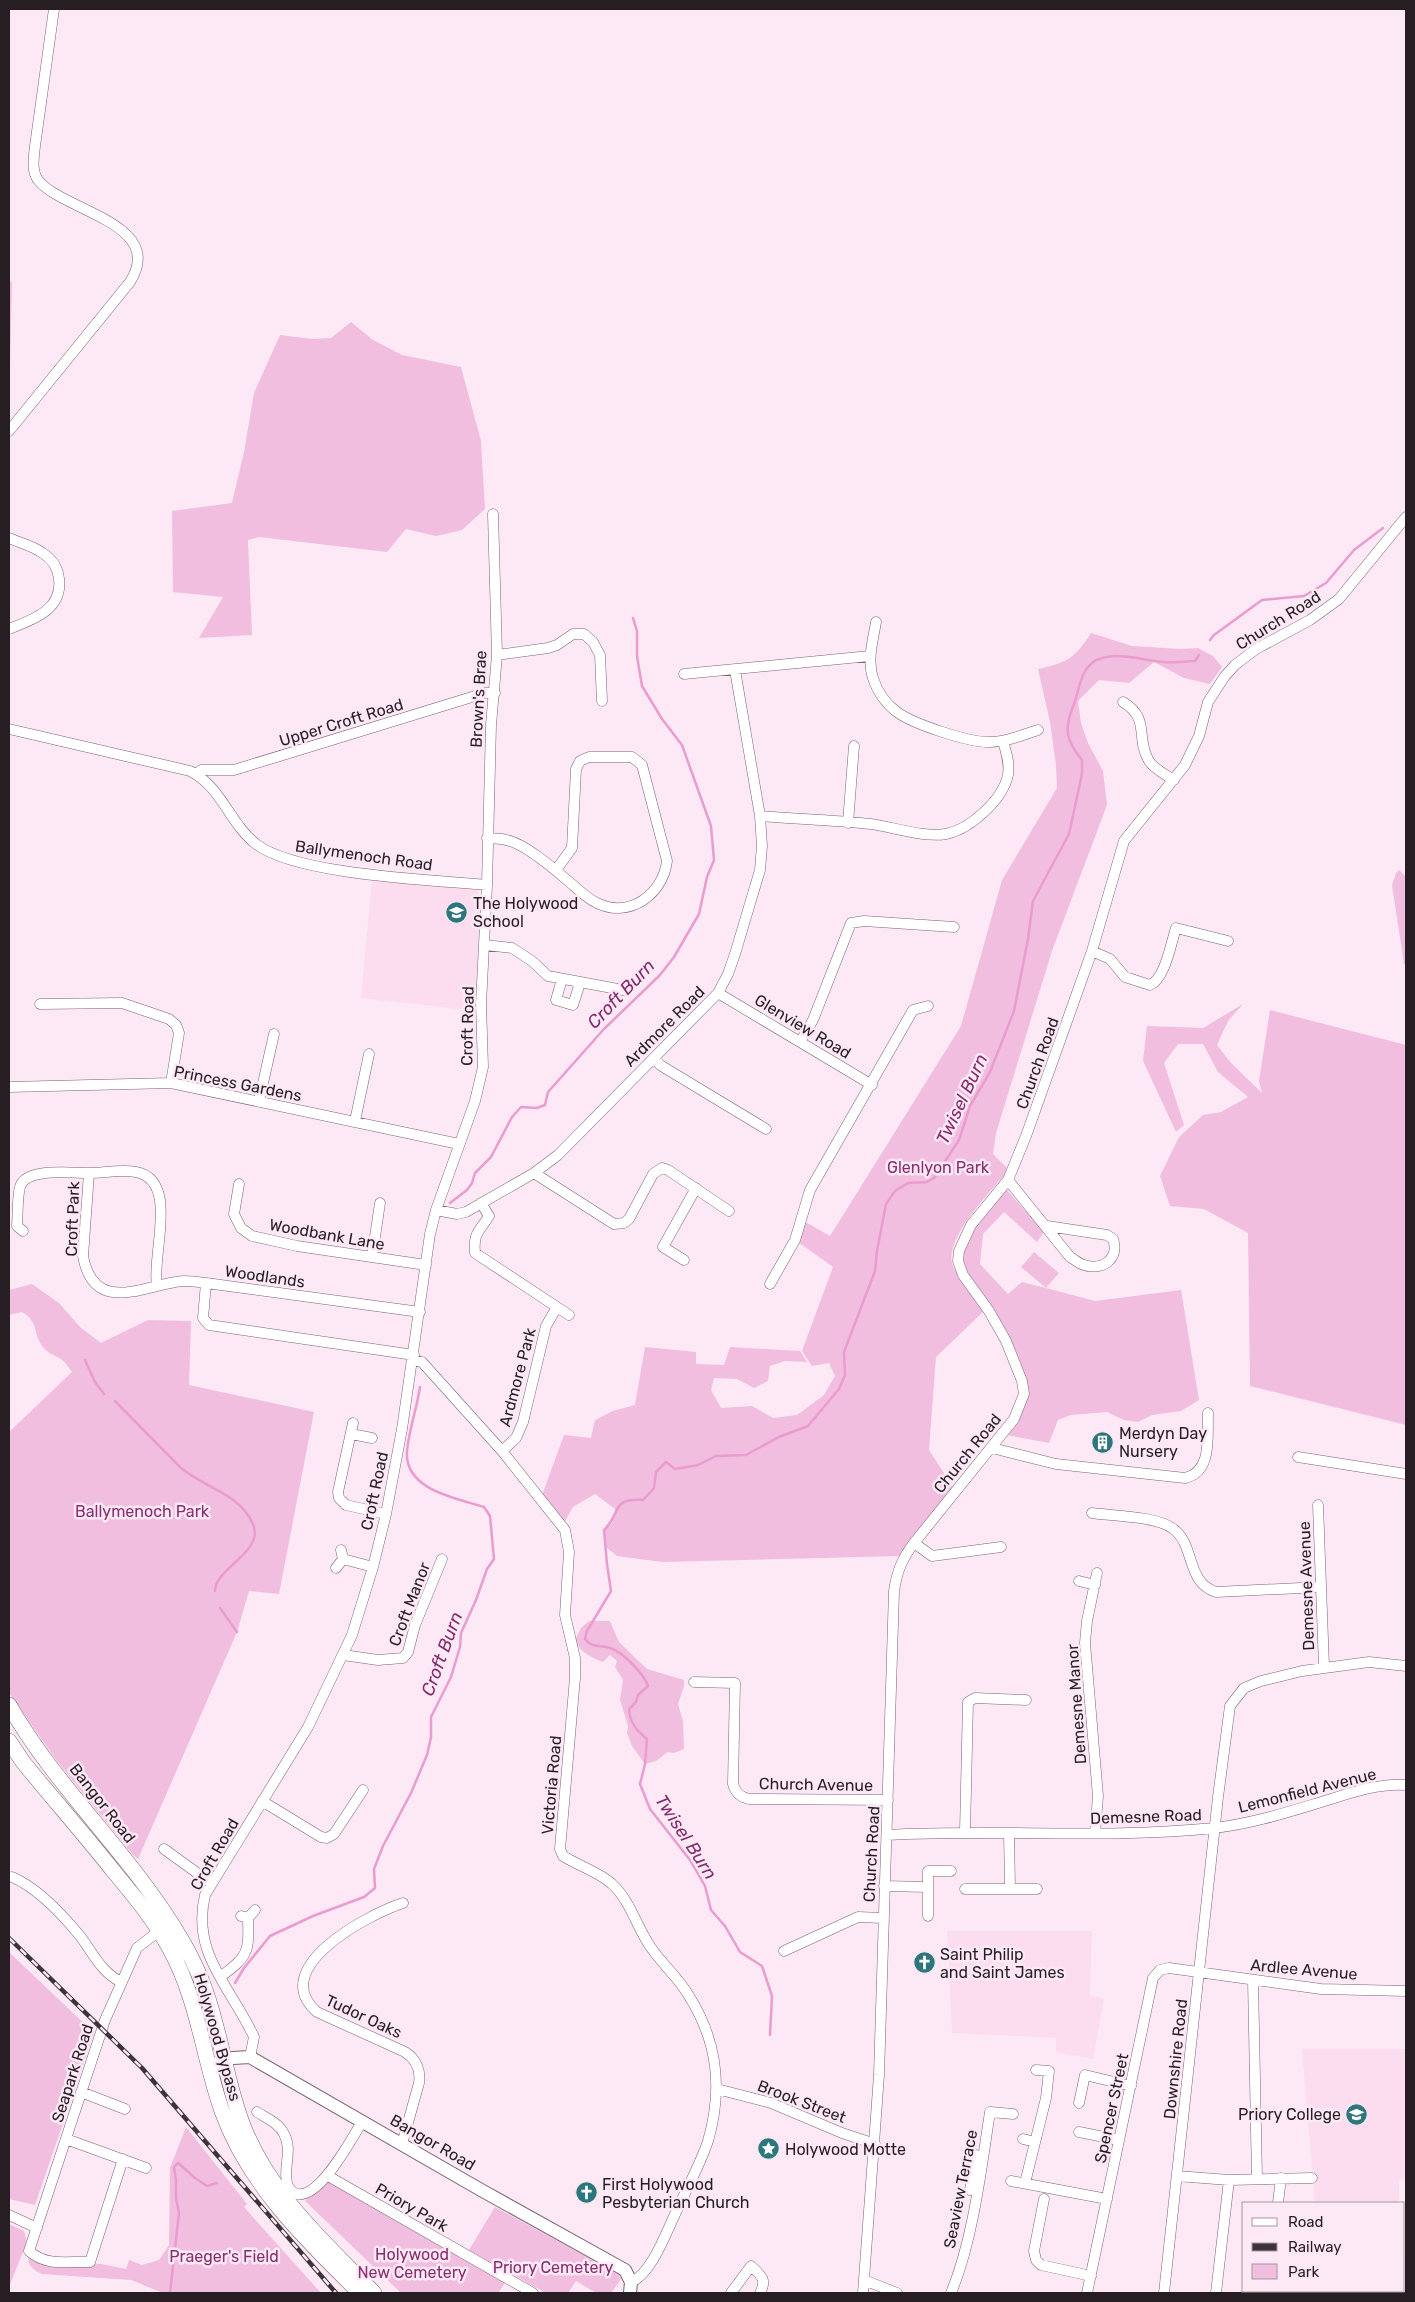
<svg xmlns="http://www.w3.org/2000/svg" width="1415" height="2302" font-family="Rubik,sans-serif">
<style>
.built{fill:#fcddf0}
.green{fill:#f2bedf}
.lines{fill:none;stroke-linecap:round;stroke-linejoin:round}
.stream{stroke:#ea9ccf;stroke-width:2.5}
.minor-casing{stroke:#796471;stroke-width:11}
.major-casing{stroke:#796471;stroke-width:14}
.highway-casing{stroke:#796471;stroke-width:16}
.minor{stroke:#fff;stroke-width:10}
.major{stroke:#fff;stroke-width:12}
.highway{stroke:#fff;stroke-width:15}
.rail-casing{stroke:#3d3439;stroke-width:4.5}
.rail{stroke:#fce9f5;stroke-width:2.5;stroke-dasharray:8;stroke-linecap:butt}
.labels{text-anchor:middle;stroke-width:5;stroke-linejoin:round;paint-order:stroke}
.street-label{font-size:16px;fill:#261e23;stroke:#fce9f5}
.poi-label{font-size:16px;fill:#261e23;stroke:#fce9f5;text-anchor:start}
.park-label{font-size:16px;fill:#882e6e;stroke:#fce9f5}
.water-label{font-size:18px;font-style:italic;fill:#852b6c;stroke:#fce9f5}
</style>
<rect width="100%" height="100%" fill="#fce9f5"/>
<path class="built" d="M372,880L472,889L478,892L480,896L476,1011L361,998Z
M947,1931H1092L1090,1996L1104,1998L1093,2059L1056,2052V2038L952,2033Z
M1302,2049H1406V2179L1399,2180V2203H1315Z
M1404,2256H1406V2293H1308V2291H1404Z"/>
<path class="green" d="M9,281L12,282L10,366H9Z
M351,322L373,340L402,355L461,367L481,441L485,509L462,530L436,536L406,529L387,552L259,537L248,540L252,635L199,638L223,597L173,592L172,511L232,503L244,452L254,393L280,335L312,339L331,338Z
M1091,633L1132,646L1181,649L1198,648L1213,656L1222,667L1210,684L1184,678L1154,662L1129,683L1099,680L1078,701L1081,723L1088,743L1103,771L1107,805L1052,951L996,1133L993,1154L1009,1170C993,1189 942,1239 953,1266C959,1280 975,1298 984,1311L936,1357L929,1450L953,1487L900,1556L662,1562L617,1556L606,1547L604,1530L612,1523L615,1509L595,1494L573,1507L564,1523L541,1498L564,1435L591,1438L595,1420L613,1411L635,1405L645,1347L696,1352V1364L724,1365L730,1347L800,1351L807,1362L785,1361L770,1366L768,1381L754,1388L737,1379L714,1378L711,1390L721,1408L752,1406L773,1418L797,1415L824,1395L835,1376L829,1363L812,1366L802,1351L833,1267L795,1240L802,1220L830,1236L961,1026L1002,880L1057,788L1056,765L1050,722L1038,669C1067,663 1075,658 1091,633Z
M1399,870L1406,877V966L1404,964L1392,885L1396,873Z
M1243,1004L1228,1021L1217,1045L1231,1063L1262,1093L1259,1081L1270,1010L1406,1045V1425L1250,1386L1248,1233L1204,1209L1170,1206L1160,1176L1179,1137L1203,1115L1221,1112L1248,1097L1218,1072L1203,1044H1178L1164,1063L1184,1125L1176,1132L1143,1061L1147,1026L1203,1028Z
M1005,1188L1044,1232L1037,1242L1004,1212L983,1234L980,1264L1008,1294L1022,1282L1046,1288L1021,1267L1034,1252L1059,1273L1046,1288L1095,1301L1181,1290L1199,1400L1181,1411L1152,1415L1138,1422L1124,1420L1107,1412L1071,1415L1058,1420L1049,1443L1007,1435L1029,1394L1014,1352L963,1267L964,1243L976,1223Z
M32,1284L59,1303L80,1327L101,1343L148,1320L191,1321L189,1385L314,1412L279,1594L249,1591L237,1632L138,1859L133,1855L57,1761L9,1693V1432L72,1372C69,1368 64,1360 59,1358C53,1354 48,1354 43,1347C32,1333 40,1323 22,1312L9,1315V1290Z
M589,1621H610L619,1642L647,1669L684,1680V1686L678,1704L683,1721L684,1749L674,1753L668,1752L656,1761L645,1764L632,1746L627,1733L628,1726L620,1700L623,1680L615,1667L617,1661L610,1655L603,1662C591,1657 580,1653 575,1640L581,1628Z
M9,1952L94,2033L35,2205L9,2199Z
M186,2127L247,2204L244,2207L321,2293H171L170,2285V2293H163L131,2280L42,2274C32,2270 26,2264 29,2252L82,2264H101L126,2269L129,2260L142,2265L159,2260L169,2245L170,2168Z
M329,2182L505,2283L498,2293H401L305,2201Z
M495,2207L619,2274L621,2279L611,2293H596L576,2281L568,2293H546L469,2250Z
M9,2224L24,2231L27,2242L9,2287Z"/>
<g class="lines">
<path class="stream" d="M1210,640L1214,635L1262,600L1304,596L1326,583L1354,550L1383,528
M450,1203L467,1190L472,1183L475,1173L491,1157L512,1117L521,1107L537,1108L545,1105L548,1092L604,1029L660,975L674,957L699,914L707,877L714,860L711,826L682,745L662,719L642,686L637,656V631L633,618
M85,1360L95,1382L104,1394
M115,1401L181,1468C205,1488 239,1493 253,1524C265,1552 215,1568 215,1591
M220,1608L237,1632
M235,1983L244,1968L270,1936L313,1916L364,1897L375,1888L374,1869L383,1846L411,1793L427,1755L431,1737V1717L451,1677L460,1647L461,1633L476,1600L487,1569L494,1559L490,1516L484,1507C456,1498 404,1490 407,1451C409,1429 417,1408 420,1387
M770,2035L772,1996L762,1966L740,1952L725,1926L711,1910L705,1886L690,1860L650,1809L640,1784L645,1764L647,1739C636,1730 630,1723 629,1709L636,1702L638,1695L648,1686C644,1674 623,1652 610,1648C600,1645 591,1648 585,1639L587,1631L611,1591L607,1564L604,1530C622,1513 610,1498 643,1500L654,1488L656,1472L666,1462L675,1469L698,1465L716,1456L746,1455L779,1437L808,1426L839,1389L845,1375L844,1352L875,1271L877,1251L886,1204L895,1191L908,1183L927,1182L934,1178L959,1140L970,1106L990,1072L1014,1011L1028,939L1033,901L1069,834L1082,774V760C1065,740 1064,728 1074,704C1079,691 1079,679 1087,668C1103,646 1142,661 1164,662C1174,663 1185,661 1195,661L1199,655
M180,2111V2110
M170,2293L179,2213L176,2198V2180L174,2167L178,2163L195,2178L207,2186L217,2183"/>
<defs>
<path id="minor" d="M9,431L130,282C167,223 62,211 38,180C31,170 34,157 35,146L54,9
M9,538C20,543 34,546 44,554C53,560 58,569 59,579C63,610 32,620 9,629
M876,622C873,640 867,660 873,678C877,691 886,704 897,712C913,724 970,743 990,742C1007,742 1022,735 1038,730
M497,655L548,648L557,645L573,634H584L593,642L600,655L602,701
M684,674L870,656
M1123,702C1151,719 1135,738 1149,761C1154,769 1166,775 1174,780
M9,729L190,771C221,786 230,824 256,844C296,875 433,880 487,885
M196,774L201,770H234L485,693H495
M760,816C797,819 834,820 871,824C893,827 925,838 946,834C971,829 1003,799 1008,775C1010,763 1006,752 1003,741
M848,823L854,746
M487,838C493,839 500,838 506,840C524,843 553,868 567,880C577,888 586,898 597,903C630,919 663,894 667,861L642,765L632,757H589L580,761L576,769L572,848L556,870
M485,945L512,948L532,961L548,976L623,990
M1092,951L1110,959L1125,977L1150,985C1165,979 1171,943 1176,928L1228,941
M562,979L556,1000L573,1005L580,983
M718,993L872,1085
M40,1004L122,1003L169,1019L176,1025L179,1033L171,1083
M800,1042L813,1020L851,923L864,921L954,927
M654,1058L660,1065L766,1129
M9,1087L171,1083L459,1144
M259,1101L274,1034
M355,1121L369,1054
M534,1173L614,1224L624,1223L629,1219L653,1174L662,1168L668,1170L729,1211
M1008,1180L1070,1257C1074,1259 1079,1264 1084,1265C1102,1271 1120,1259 1113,1239L1107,1235L1047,1226
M239,1184L234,1214L241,1228L252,1236L297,1246L426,1265
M481,1203L489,1216C480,1231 473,1232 475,1253L569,1315
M436,1210L457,1214L466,1212L534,1173L558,1155L718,993L728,974L735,954L760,870L762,846L760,816L735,670
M23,1231L17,1226C18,1214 17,1199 20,1187C25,1167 73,1173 89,1173
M372,1257L380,1203
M684,1260L663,1247L696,1188
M770,1284L795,1240L810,1190L913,1010L928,1006
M157,1286C151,1256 180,1180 136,1172C121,1169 104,1173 89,1173L83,1256C94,1317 146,1284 183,1281C191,1281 199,1282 206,1283
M414,1355L209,1325L203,1318L206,1283L420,1312
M413,1360L422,1362L502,1451L565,1530L569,1552L565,1615L575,1658V1678L560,1849L563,1856C577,1865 601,1873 612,1884C631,1901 637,1929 652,1949C663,1965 679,1978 689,1996C718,2042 723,2089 708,2141C700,2165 687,2188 677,2210C667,2230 652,2274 631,2282
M353,1423L338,1492L339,1498L346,1505L386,1514
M351,1434L372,1438
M992,1448L1056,1464L1185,1478C1213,1472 1207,1435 1208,1413
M502,1451L516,1438L523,1422L546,1326L557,1307
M1298,1457L1406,1474
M1318,1505L1324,1667
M1092,1513C1113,1516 1155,1516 1172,1528C1196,1544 1185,1582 1216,1592L1321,1587
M914,1543L932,1556L1001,1547
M343,1559L373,1567
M336,1568L343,1559L341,1550
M1079,1581L1095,1585
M343,1655L378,1660L403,1658L408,1652L415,1625L442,1559
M694,1682L735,1683L733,1784C735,1792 740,1797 749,1799L888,1800
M262,1801L321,1837L327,1838L334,1834L363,1790
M965,1832L968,1702L975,1698L1026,1700
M1009,1833L1010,1889
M1095,1833L1098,1796L1085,1643L1087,1621L1097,1573
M887,1835C996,1829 1105,1839 1214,1828C1252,1824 1291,1811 1328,1800C1353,1792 1380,1783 1406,1785
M164,1849L211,1883
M12,1877C38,1888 62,1914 80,1936C93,1953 101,1972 121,1982
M884,1886L928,1887
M965,1889H1037
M241,1916L248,1918L255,1910
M928,1916V1871H951
M784,1951L858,1917L883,1918
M220,1977C249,1956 249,1952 248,1918
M1253,1980L1257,2179
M250,2057L254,2037C231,1987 191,1954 205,1895L308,1727L352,1635L373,1567L386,1514L402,1429L430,1234L436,1210L475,1101L483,1067L481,1004L487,885L491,725L497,655L493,514
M717,2089L771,2103L842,2133L875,2144
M81,2092L125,2109
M1079,2103L1085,2075L1131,2086
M257,2112C266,2118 279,2123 284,2134C293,2150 283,2167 287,2183C288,2188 292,2192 297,2194C320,2199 352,2138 362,2122
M1079,2132L1119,2140
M66,2139L146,2168
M1023,2139L1035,2142
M402,2144L419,2083C421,2070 416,2059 405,2052L317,2012C266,1968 369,1914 403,1903
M123,2159L90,2262C66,2261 48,2267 29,2251L105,2020L137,1948L164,1927
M328,2176L533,2293
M1177,2176L1229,2180L1312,2178
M1011,2181L1107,2199
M1025,2183L1046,2098L1049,2071L1036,2070
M970,2190L976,2155
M1044,2199L1034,2251L1036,2260L1041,2265L1091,2276
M1278,2203L1281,2178
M9,2215L37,2228
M864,2280L897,2293
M731,2293L751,2266C762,2276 767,2280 760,2293
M863,2293L879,2075L894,1591C897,1571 902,1559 914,1543L1014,1419L1024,1394L1022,1381L1006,1341L989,1311L963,1275L958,1261L959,1251L971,1225L1008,1180L1026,1136L1092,951L1124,841L1185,765L1199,736L1208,702L1225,676L1235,665L1256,649L1310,620L1339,599L1406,517
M951,2293C973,2240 981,2170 990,2112L1013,2114
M1087,2293L1153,1978L1160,1970L1169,1968L1321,1989L1406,1991
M1164,2293L1218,1797L1230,1706L1244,1688L1261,1681L1302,1671L1369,1662L1406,1666
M1216,2293L1229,2180
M1268,2293V2291"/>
<path id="major" d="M209,2065L233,2058L250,2057L481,2190L625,2270L631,2282L630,2293"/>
<path id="highway" d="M9,1705C57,1789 132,1855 181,1939C196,1964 208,1994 215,2023C225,2058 230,2094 244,2128C270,2194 325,2243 374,2293
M9,1741L23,1762C53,1799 85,1835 115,1873C135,1897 155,1921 170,1949C198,2000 203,2057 222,2111C248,2184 306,2240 360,2293"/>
</defs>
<use href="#minor" class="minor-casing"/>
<use href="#major" class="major-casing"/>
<use href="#highway" class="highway-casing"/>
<use href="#minor" class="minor"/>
<use href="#major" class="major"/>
<use href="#highway" class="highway"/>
<defs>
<path id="rail" d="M9,1938L142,2068L336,2293"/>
</defs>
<use href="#rail" class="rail-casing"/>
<use href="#rail" class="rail"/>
</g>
<defs>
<symbol id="school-disc" viewBox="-11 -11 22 22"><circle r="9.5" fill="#2d777c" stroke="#fce9f5"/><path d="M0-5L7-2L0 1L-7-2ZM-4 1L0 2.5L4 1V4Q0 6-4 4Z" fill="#fff"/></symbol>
<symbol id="building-disc" viewBox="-11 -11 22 22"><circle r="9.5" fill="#2d777c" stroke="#fce9f5"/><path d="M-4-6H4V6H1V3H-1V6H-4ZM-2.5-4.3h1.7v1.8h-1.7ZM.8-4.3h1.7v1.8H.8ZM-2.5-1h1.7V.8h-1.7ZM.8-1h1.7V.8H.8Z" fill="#fff"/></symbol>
<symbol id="church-disc" viewBox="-11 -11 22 22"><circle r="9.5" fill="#2d777c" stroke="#fce9f5"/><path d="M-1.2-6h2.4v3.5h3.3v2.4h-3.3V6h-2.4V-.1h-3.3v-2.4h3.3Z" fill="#fff"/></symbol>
<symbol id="sight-disc" viewBox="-11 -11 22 22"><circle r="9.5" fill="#2d777c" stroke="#fce9f5"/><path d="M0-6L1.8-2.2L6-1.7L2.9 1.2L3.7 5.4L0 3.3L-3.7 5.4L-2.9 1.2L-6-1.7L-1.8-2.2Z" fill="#fff"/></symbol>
</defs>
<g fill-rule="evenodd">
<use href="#school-disc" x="444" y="900" width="25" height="25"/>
<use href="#building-disc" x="1090" y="1430" width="25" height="25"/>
<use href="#church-disc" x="912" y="1950" width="25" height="25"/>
<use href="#school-disc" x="1344" y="2102" width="25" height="25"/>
<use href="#sight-disc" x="756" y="2136" width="25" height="25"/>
<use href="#church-disc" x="574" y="2180" width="25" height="25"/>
</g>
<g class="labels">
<g class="street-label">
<text transform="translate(1278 620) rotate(-32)" y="6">Church Road</text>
<text transform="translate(478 699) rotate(-87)" y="6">Brown's Brae</text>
<text transform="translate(341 722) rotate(-17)" y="6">Upper Croft Road</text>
<text transform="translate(364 855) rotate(8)" y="6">Ballymenoch Road</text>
<text transform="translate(467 1026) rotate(-89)" y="6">Croft Road</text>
<text transform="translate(664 1026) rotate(-45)" y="6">Ardmore Road</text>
<text transform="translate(803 1026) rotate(31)" y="6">Glenview Road</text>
<text transform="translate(1037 1063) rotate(-70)" y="6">Church Road</text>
<text transform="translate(238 1083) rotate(11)" y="6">Princess Gardens</text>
<text transform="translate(72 1219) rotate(-88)" y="6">Croft Park</text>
<text transform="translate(327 1234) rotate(10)" y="6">Woodbank Lane</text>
<text transform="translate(265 1276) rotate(8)" y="6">Woodlands</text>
<text transform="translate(517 1377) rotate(-75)" y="6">Ardmore Park</text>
<text transform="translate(967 1453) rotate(-51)" y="6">Church Road</text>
<text transform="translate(374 1491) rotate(-78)" y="6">Croft Road</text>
<text transform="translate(1306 1586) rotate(-92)" y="6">Demesne Avenue</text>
<text transform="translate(409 1604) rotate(-69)" y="6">Croft Manor</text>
<text transform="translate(1076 1704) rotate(-94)" y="6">Demesne Manor</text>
<text transform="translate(816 1784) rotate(1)" y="6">Church Avenue</text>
<text transform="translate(551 1785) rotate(-85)" y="6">Victoria Road</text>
<text transform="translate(1307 1790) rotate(-14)" y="6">Lemonfield Avenue</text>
<text transform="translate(103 1803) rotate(52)" y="6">Bangor Road</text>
<text transform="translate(1146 1816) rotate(-2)" y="6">Demesne Road</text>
<text transform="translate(214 1854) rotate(-60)" y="6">Croft Road</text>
<text transform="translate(871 1854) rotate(-87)" y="6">Church Road</text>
<text transform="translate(1304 1969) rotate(5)" y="6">Ardlee Avenue</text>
<text transform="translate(364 2016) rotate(25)" y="6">Tudor Oaks</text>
<text transform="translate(218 2037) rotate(74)" y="6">Holywood Bypass</text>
<text transform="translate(1175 2059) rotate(-84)" y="6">Downshire Road</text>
<text transform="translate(72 2073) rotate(-72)" y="6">Seapark Road</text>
<text transform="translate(802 2101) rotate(21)" y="6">Brook Street</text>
<text transform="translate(1111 2108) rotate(-78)" y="6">Spencer Street</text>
<text transform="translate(433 2142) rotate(30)" y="6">Bangor Road</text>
<text transform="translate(960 2189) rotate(-79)" y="6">Seaview Terrace</text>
<text transform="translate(412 2207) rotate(30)" y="6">Priory Park</text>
</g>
<g class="poi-label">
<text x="473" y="909">The Holywood<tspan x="473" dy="18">School</tspan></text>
<text x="1119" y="1439">Merdyn Day<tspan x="1119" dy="18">Nursery</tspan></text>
<text x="940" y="1960">Saint Philip<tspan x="940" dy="18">and Saint James</tspan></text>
<text x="1341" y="2120" text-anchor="end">Priory College</text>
<text x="785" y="2155">Holywood Motte</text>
<text x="602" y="2190">First Holywood<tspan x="602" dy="18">Pesbyterian Church</tspan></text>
</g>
<g class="park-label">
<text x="938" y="1173">Glenlyon Park</text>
<text x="142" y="1517">Ballymenoch Park</text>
<text x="412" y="2260">Holywood<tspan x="412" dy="18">New Cemetery</tspan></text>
<text x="224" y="2262">Praeger's Field</text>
<text x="553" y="2273">Priory Cemetery</text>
</g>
<g class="water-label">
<text transform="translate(621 994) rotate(-46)" y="6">Croft Burn</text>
<text transform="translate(962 1099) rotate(-65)" y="6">Twisel Burn</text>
<text transform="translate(442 1654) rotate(-70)" y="6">Croft Burn</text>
<text transform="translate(686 1837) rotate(57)" y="6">Twisel Burn</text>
</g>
</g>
<rect width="1415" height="2302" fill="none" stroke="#261e23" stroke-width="20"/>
<rect x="1242" y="2202" width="162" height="90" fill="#fce9f5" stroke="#a698a1"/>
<rect x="1252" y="2218" width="25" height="8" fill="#ffffff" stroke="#a698a1"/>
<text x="1288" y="2227" font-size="15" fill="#261e23">Road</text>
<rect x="1252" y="2243" width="25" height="8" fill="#3d3439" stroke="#a698a1"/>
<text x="1288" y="2252" font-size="15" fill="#261e23">Railway</text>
<rect x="1252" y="2264" width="25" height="15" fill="#f2bedf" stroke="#a698a1"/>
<text x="1288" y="2277" font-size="15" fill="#261e23">Park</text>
</svg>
